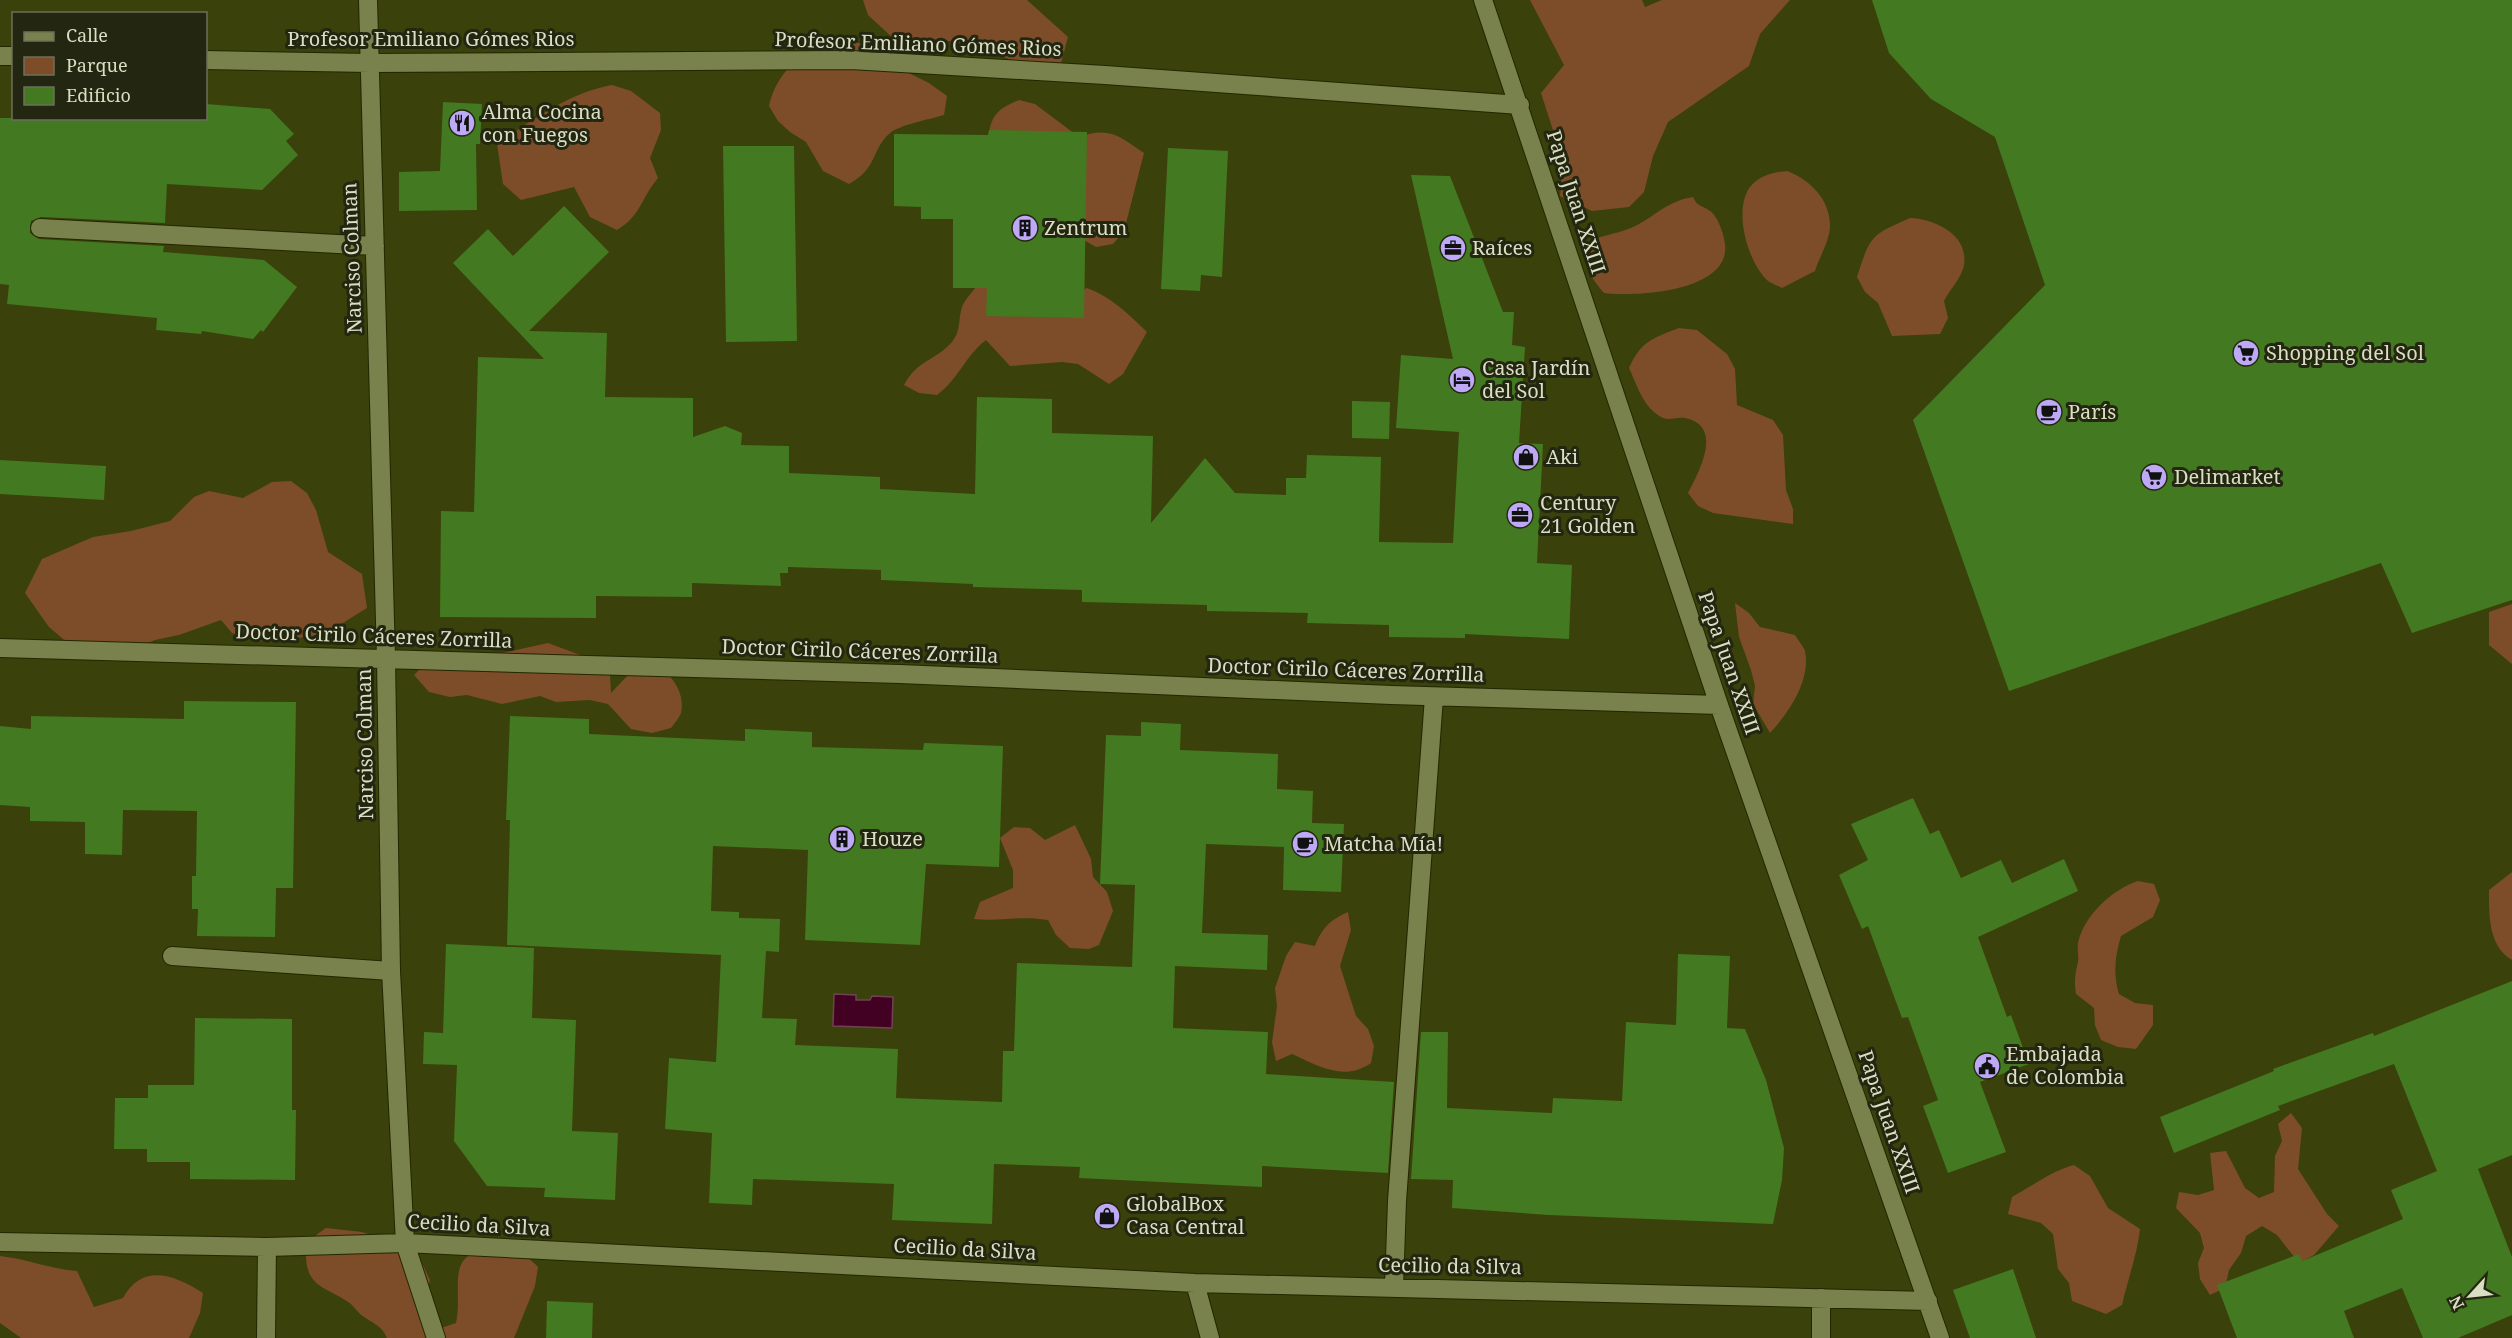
<svg xmlns="http://www.w3.org/2000/svg" width="2512" height="1338" font-family="'Noto Serif',serif">
<style>
.green{fill:#7d4d29}
.water{fill:#420022;stroke:#704352;stroke-width:1.5}
.building{fill:#437920}
.lines{fill:none;stroke-linecap:round;stroke-linejoin:round}
.minor-casing{stroke:#232700;stroke-width:20}
.minor{stroke:#79814c;stroke-width:18}
.labels{text-anchor:middle;stroke-width:6;stroke-linejoin:round;paint-order:stroke}
.street-label{font-size:20px;fill:#dadfc3;stroke:#232610}
.poi-label{font-size:20px;fill:#dadfc3;stroke:#232610;text-anchor:start}
</style>
<rect width="100%" height="100%" fill="#3b410a"/>
<path class="green" d="M863,0H1027L1068,37L1059,71C1023,69 998,52 964,44C941,38 918,38 894,39L868,15Z
M1530,0H1642L1645,7L1662,0H1790L1760,34L1749,66L1668,122L1653,156L1644,192L1629,207L1592,211L1560,196L1563,161L1541,93L1564,65Z
M844,38L864,45L878,58L929,83L947,96L944,115C931,119 899,125 890,133C870,151 879,167 849,184L823,171L806,142L790,132L778,121L769,106C777,69 808,45 844,38Z
M612,85L631,91L660,113L661,130L650,158L658,178C641,198 641,216 617,230L590,217L574,187L521,200L503,184L497,144C533,120 568,93 612,85Z
M1019,100L1035,104L1079,137C1110,126 1119,136 1144,153L1124,231L1113,244L1096,247L1082,239L988,139C991,115 997,109 1019,100Z
M1787,171C1810,180 1830,199 1830,226C1830,240 1819,258 1815,271L1782,288C1777,285 1769,283 1766,279C1746,259 1730,200 1756,181C1766,174 1776,172 1787,171Z
M1693,197C1697,207 1702,205 1710,211C1718,216 1724,235 1725,244C1731,292 1635,297 1604,293C1590,277 1584,266 1583,245C1598,235 1614,235 1631,228C1654,218 1666,201 1693,197Z
M1910,218C1936,219 1972,236 1963,269C1960,279 1949,291 1944,301L1948,318L1940,334L1892,336L1878,303L1865,292L1857,277C1870,236 1871,235 1910,218Z
M997,263L1071,295L1087,288C1112,297 1128,314 1147,332L1123,374L1109,384L1078,364L1062,362L1010,366L986,340C965,356 958,380 937,395L919,393L904,385C918,359 934,362 952,342C961,331 958,320 962,307C966,296 989,274 997,263Z
M1679,328L1697,330L1727,354L1735,369L1737,405L1773,420L1783,435L1786,490L1793,509V524L1713,513L1698,506L1688,493C1698,473 1725,426 1685,418C1672,416 1669,424 1655,413C1642,403 1636,383 1629,368C1641,341 1653,338 1679,328Z
M291,481L307,493L316,510L328,552L362,574L367,608L325,634L272,642L254,640L232,633L221,620L179,635L155,640L124,653L77,651L49,627L25,593L42,559L93,537L131,531L170,521L194,497L209,491L243,498L272,482Z
M1735,603L1749,613L1760,627L1795,635C1798,640 1803,646 1805,651C1811,680 1789,713 1770,733L1753,704L1755,686L1751,670L1739,637Z
M2512,604V664L2489,645V612Z
M548,643L599,662L610,675L611,693C618,686 626,676 634,671C661,655 687,688 681,713C679,718 674,724 671,728L652,733L631,729L608,704L590,700L556,702L540,696L502,704L467,695L450,697L429,692L414,675L426,663L497,654Z
M1075,825L1091,859L1093,877L1107,892L1113,911L1099,945L1089,949L1070,948L1056,935L1048,920C1022,915 999,922 974,919L980,902L1013,888V870L1000,838L1014,827L1030,828L1045,840Z
M2512,872V960C2488,946 2489,915 2489,890Z
M2138,881L2154,884L2160,900L2153,917L2121,936C2115,956 2113,974 2119,994L2135,1003L2153,1005V1025L2136,1049L2118,1047L2101,1040L2095,1025L2094,1008L2076,994C2074,981 2075,975 2078,962C2079,956 2077,949 2078,943C2084,915 2113,889 2138,881Z
M1348,912L1351,930L1340,966L1356,1016L1368,1029L1374,1046L1371,1063C1344,1082 1319,1066 1292,1054L1276,1061L1272,1042L1277,1006L1275,988L1286,956L1295,942L1315,946C1322,928 1330,920 1348,912Z
M2291,1113L2302,1128L2298,1169L2327,1214L2339,1226L2314,1255L2299,1263L2277,1235L2262,1226L2246,1236L2241,1253L2229,1270L2225,1288L2210,1295L2200,1279L2198,1263L2204,1248L2200,1233L2176,1208L2179,1192L2198,1195L2214,1190L2210,1153L2226,1151L2245,1188L2259,1198L2274,1192L2275,1156L2282,1141L2278,1124Z
M2074,1165L2090,1176L2108,1208L2140,1229C2137,1255 2128,1279 2122,1305L2106,1314L2072,1301L2069,1283L2058,1269L2053,1234L2041,1223L2008,1214L2012,1197C2033,1186 2051,1171 2074,1165Z
M326,1228L362,1232L395,1243L413,1244L430,1280L426,1297L438,1329L456,1323C460,1305 456,1286 459,1271C465,1243 503,1246 523,1255C529,1258 534,1263 538,1267L535,1286L514,1338H387C381,1324 371,1323 360,1314C357,1311 354,1307 351,1304C330,1288 307,1289 306,1257C306,1242 315,1235 326,1228Z
M0,1256C27,1259 51,1269 77,1271L94,1307L123,1298C142,1263 174,1274 203,1293L200,1313L189,1338H21L0,1323Z"/>
<path class="water" d="M834,994L856,995V1000H870L872,996L893,997L892,1028L833,1026Z"/>
<path class="building" d="M1872,0H2512V600L2412,633L2381,563L2009,691L1913,420L2045,285L1995,137L1931,99L1889,53Z
M443,102L482,104L480,144H476L477,210L399,211V172L440,171Z
M206,104L270,109L294,134L286,141L298,155L262,190L167,184L165,223L41,217L31,221L30,233L39,239L164,246L163,252L264,260L297,287L263,332L261,330L253,339L202,331L201,334L156,330L157,318L7,304L9,285L0,284V118H206Z
M989,130L1087,132L1084,318L986,316L987,288H953V219H921V207L894,206V134L988,135Z
M723,146H794L797,341L726,342Z
M1168,148L1228,151L1222,277L1201,275L1200,291L1161,289Z
M1411,175L1450,176L1503,312H1514L1512,345L1525,347L1519,443L1543,444L1537,563L1572,565L1569,639L1465,634V638L1389,637V625L1307,623L1308,613L1207,611V605L1082,602V590L973,587V584L881,580V570L788,567V573H780L781,586L692,583V597L596,596V618L440,617L441,511L474,512L478,357L544,359L453,263L488,229L513,256L564,206L609,252L529,331L607,333L605,397L693,398V437L725,426L742,433L741,445L789,446V473L880,477V489L975,494L977,397L1052,399V433L1153,436L1151,523L1205,458L1235,493L1286,495V478H1306L1307,455L1381,457L1379,542L1453,543L1459,432L1396,428L1401,355L1453,359Z
M1352,401L1390,402L1389,439L1352,438Z
M0,460L106,466L104,500L0,494Z
M184,701L296,702L293,888H276L275,937L197,936L198,909H192V876H196L197,811L123,810L122,855L85,854V822L30,821V807L0,805V726L31,729V716L184,719Z
M510,716L589,719V734L745,741V729L812,732V747L923,750L924,743L1003,746L999,867L926,864L920,945L805,940L808,850L713,846L711,911L739,912V918L780,919L779,952L766,951L762,1018L797,1019L795,1045L898,1049L896,1098L1002,1102L1003,1051H1014L1017,963L1132,967L1135,885L1100,884L1106,735L1141,736V722L1181,724L1180,750L1278,754L1277,789L1313,791L1312,823L1344,824L1341,892L1283,890L1284,847L1206,844L1202,933L1268,935L1267,970L1175,966L1173,1028L1268,1032L1266,1074L1394,1082L1388,1173L1262,1166V1187L1079,1178L1080,1167L994,1164L992,1224L892,1220L894,1184L753,1179L752,1205L709,1203L712,1133L665,1129L669,1058L716,1062L721,955L507,945L510,820H506Z
M1913,798L1930,834L1939,830L1961,878L2001,860L2012,883L2064,859L2078,891L1978,937L2007,1017L2011,1015L2029,1064L1980,1082L2006,1152L1948,1173L1923,1106L1938,1100L1908,1017L1902,1018L1868,926L1862,929L1839,875L1868,860L1851,824Z
M446,944L534,948L532,1018L576,1020L572,1131L618,1133L615,1200L544,1197L545,1188L487,1186L454,1141L457,1065L423,1064L424,1032L443,1033Z
M1678,954L1730,956L1727,1028L1745,1029L1766,1080L1784,1148L1782,1180L1773,1224L1549,1215L1452,1208L1453,1180L1411,1179L1421,1032H1448L1447,1108L1552,1113L1553,1098L1622,1101L1626,1022L1676,1025Z
M2512,981V1155L2478,1169L2512,1257V1315L2458,1338H2423L2402,1288L2344,1311L2354,1338H2237L2217,1285L2299,1254L2302,1261L2403,1219L2391,1190L2437,1171L2394,1064L2278,1106L2280,1110L2174,1153L2160,1117L2274,1071L2273,1069L2373,1033L2374,1036Z
M195,1018L292,1019V1110H296L295,1180L190,1179V1162H147V1149H114L115,1098H148V1085H194Z
M2013,1269L2036,1338H1970L1953,1290Z
M547,1301L593,1303L592,1338H546Z"/>
<g class="lines">
<defs>
<path id="minor" d="M368,0L386,658L391,971L405,1243L436,1338
M1483,0L1719,705L1940,1338
M0,56H14
M206,60L370,63L851,60L1105,75L1520,105
M40,228L375,246
M0,648L900,674L1391,695L1719,705
M172,956L391,971
M0,1242L267,1247L405,1243L1195,1283L1928,1301
M1195,1283L1210,1338
M1394,1287L1397,1201L1434,697
M266,1338L267,1247
M1821,1338V1298"/>
</defs>
<use href="#minor" class="minor-casing"/>
<use href="#minor" class="minor"/>
</g>
<defs>
<symbol id="restaurant-disc" viewBox="-11 -11 22 22"><circle r="9.5" fill="#bda9f5" stroke="#232610"/><path d="M-5-6h1v4h1v-4h1v4h1v-4h1v5L-1.5 .5V6h-2V.5L-5-1ZM5-6V6H3V1.5H1.5Q1.5-4 5-6Z" fill="#111"/></symbol>
<symbol id="building-disc" viewBox="-11 -11 22 22"><circle r="9.5" fill="#bda9f5" stroke="#232610"/><path d="M-4-6H4V6H1V3H-1V6H-4ZM-2.5-4.3h1.7v1.8h-1.7ZM.8-4.3h1.7v1.8H.8ZM-2.5-1h1.7V.8h-1.7ZM.8-1h1.7V.8H.8Z" fill="#111"/></symbol>
<symbol id="office-disc" viewBox="-11 -11 22 22"><circle r="9.5" fill="#bda9f5" stroke="#232610"/><path d="M-6-3h4V-5.5h4V-3h4V5H-6ZM-1-4.5V-3h2v-1.5ZM-6 0V1H6V0Z" fill="#111"/></symbol>
<symbol id="supermarket-disc" viewBox="-11 -11 22 22"><circle r="9.5" fill="#bda9f5" stroke="#232610"/><path d="M-6-5.5h2.5l.6 2H6L4.5 2H-2.5L-4.4-4H-6ZM-1.5 3.2a1.3 1.3 0 1 0 .1 0ZM3 3.2a1.3 1.3 0 1 0 .1 0Z" fill="#111"/></symbol>
<symbol id="hotel-disc" viewBox="-11 -11 22 22"><circle r="9.5" fill="#bda9f5" stroke="#232610"/><path d="M-6-4.5h1.5V1H6V5H4.5V3h-9V5H-6ZM-4 0a1.8 1.8 0 1 1 3.6 0ZM.5 0V-2.5h3Q6-2.5 6 0Z" fill="#111"/></symbol>
<symbol id="cafe-disc" viewBox="-11 -11 22 22"><circle r="9.5" fill="#bda9f5" stroke="#232610"/><path d="M-5.5-4.5H6V0H3Q3 3.5 0 3.5H-2.5Q-5.5 3.5-5.5 0ZM3-3.2v2h1.7v-2ZM-6 4.5H4V6H-6Z" fill="#111"/></symbol>
<symbol id="shop-disc" viewBox="-11 -11 22 22"><circle r="9.5" fill="#bda9f5" stroke="#232610"/><path d="M-5-2.5h2.3a2.7 3.5 0 0 1 5.4 0H5L5.5 6h-11ZM-1.5-2.5h3a1.5 2.3 0 0 0-3 0Z" fill="#111"/></symbol>
<symbol id="civic-disc" viewBox="-11 -11 22 22"><circle r="9.5" fill="#bda9f5" stroke="#232610"/><path d="M-.6-6.5H3V-4.5H.6V-3L4-1V1h2V6H-6V1h2V-1L-.6-3ZM-1.2 2.5V6h2.4V2.5Z" fill="#111"/></symbol>
</defs>
<g fill-rule="evenodd">
<use href="#restaurant-disc" x="447" y="108" width="30" height="30"/>
<use href="#building-disc" x="1010" y="213" width="30" height="30"/>
<use href="#office-disc" x="1438" y="233" width="30" height="30"/>
<use href="#supermarket-disc" x="2231" y="338" width="30" height="30"/>
<use href="#hotel-disc" x="1447" y="365" width="30" height="30"/>
<use href="#cafe-disc" x="2034" y="397" width="30" height="30"/>
<use href="#shop-disc" x="1511" y="442" width="30" height="30"/>
<use href="#supermarket-disc" x="2139" y="462" width="30" height="30"/>
<use href="#office-disc" x="1505" y="500" width="30" height="30"/>
<use href="#building-disc" x="827" y="824" width="30" height="30"/>
<use href="#cafe-disc" x="1290" y="829" width="30" height="30"/>
<use href="#civic-disc" x="1972" y="1051" width="30" height="30"/>
<use href="#shop-disc" x="1092" y="1201" width="30" height="30"/>
</g>
<g class="labels">
<g class="street-label">
<text x="431" y="46">Profesor Emiliano Gómes Rios</text>
<text transform="translate(918 44) rotate(2)" y="7">Profesor Emiliano Gómes Rios</text>
<text transform="translate(1576 202) rotate(72)" y="7">Papa Juan XXIII</text>
<text transform="translate(352 258) rotate(-92)" y="7">Narciso Colman</text>
<text transform="translate(374 636) rotate(2)" y="7">Doctor Cirilo Cáceres Zorrilla</text>
<text transform="translate(860 651) rotate(2)" y="7">Doctor Cirilo Cáceres Zorrilla</text>
<text transform="translate(1729 663) rotate(71)" y="7">Papa Juan XXIII</text>
<text transform="translate(1346 670) rotate(2)" y="7">Doctor Cirilo Cáceres Zorrilla</text>
<text transform="translate(365 744) rotate(-91)" y="7">Narciso Colman</text>
<text transform="translate(1889 1122) rotate(71)" y="7">Papa Juan XXIII</text>
<text transform="translate(479 1225) rotate(3)" y="7">Cecilio da Silva</text>
<text transform="translate(965 1249) rotate(3)" y="7">Cecilio da Silva</text>
<text transform="translate(1450 1266) rotate(1)" y="7">Cecilio da Silva</text>
</g>
<g class="poi-label">
<text x="482" y="119">Alma Cocina<tspan x="482" dy="23">con Fuegos</tspan></text>
<text x="1044" y="235">Zentrum</text>
<text x="1472" y="255">Raíces</text>
<text x="2266" y="360">Shopping del Sol</text>
<text x="1482" y="375">Casa Jardín<tspan x="1482" dy="23">del Sol</tspan></text>
<text x="2068" y="419">París</text>
<text x="1546" y="464">Aki</text>
<text x="2174" y="484">Delimarket</text>
<text x="1540" y="510">Century<tspan x="1540" dy="23">21 Golden</tspan></text>
<text x="862" y="846">Houze</text>
<text x="1324" y="851">Matcha Mía!</text>
<text x="2006" y="1061">Embajada<tspan x="2006" dy="23">de Colombia</tspan></text>
<text x="1126" y="1211">GlobalBox<tspan x="1126" dy="23">Casa Central</tspan></text>
</g>
</g>
<rect x="12" y="12" width="195" height="108" fill="#232610" stroke="#6c7058" stroke-width="1.5"/>
<rect x="24" y="32" width="30" height="9" fill="#79814c" stroke="#6c7058" stroke-width="1.5"/>
<text x="66" y="42" font-size="18" fill="#dadfc3">Calle</text>
<rect x="24" y="57" width="30" height="18" fill="#7d4d29" stroke="#6c7058" stroke-width="1.5"/>
<text x="66" y="72" font-size="18" fill="#dadfc3">Parque</text>
<rect x="24" y="87" width="30" height="18" fill="#437920" stroke="#6c7058" stroke-width="1.5"/>
<text x="66" y="102" font-size="18" fill="#dadfc3">Edificio</text>
<g transform="translate(2470 1296) rotate(243)" stroke="#232610" stroke-width="4.5" paint-order="stroke">
<path d="M0-4.5L10 22L0 15L-10 22Z" fill="#dadfc3"/>
<text y="-9" font-size="16" font-weight="bold" text-anchor="middle" fill="#dadfc3">N</text>
</g>
</svg>
